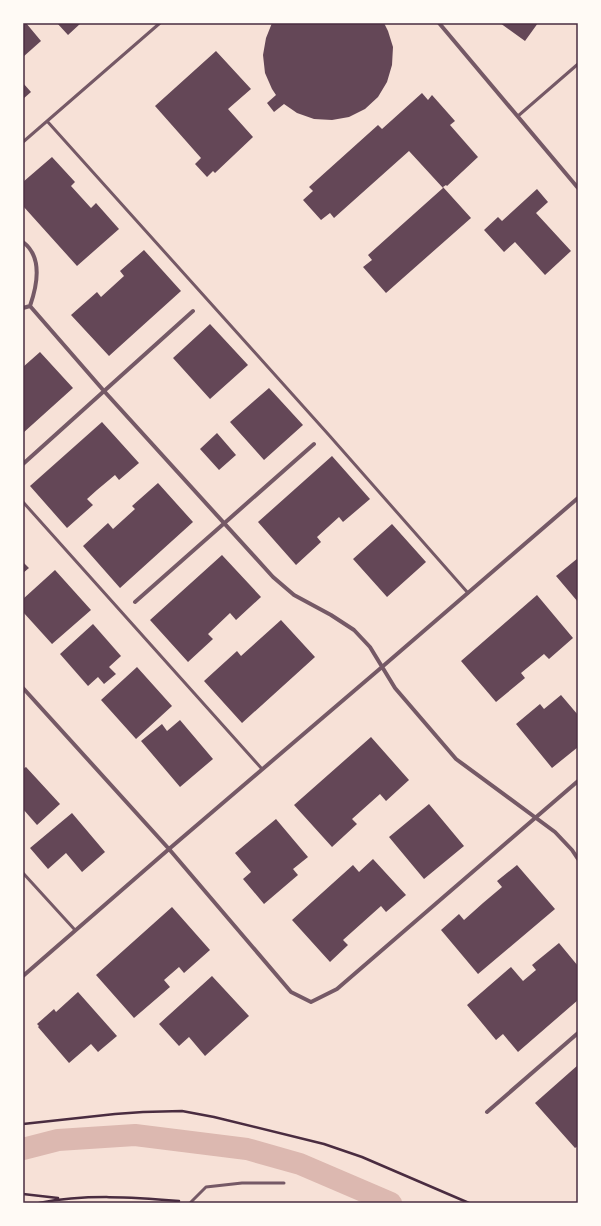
<svg xmlns="http://www.w3.org/2000/svg" width="601" height="1226" font-family="'IBM Plex Sans',sans-serif">
<style>
.lines{fill:none;stroke-linecap:round;stroke-linejoin:round}
.canal{stroke:#dcb8b0;stroke-width:22}
.building{fill:#644757}
.path{stroke:#4a2c40;stroke-width:2.5}
.service{stroke:#755966;stroke-width:3}
.minor{stroke:#755966;stroke-width:4}
.neatline{fill:none;stroke:#4a2c40;stroke-width:1.5}
</style>
<rect width="100%" height="100%" fill="#f7e1d7"/>
<g class="lines">
<path class="canal" d="M23,1149L58,1140L135,1135L247,1149L300,1164L391,1203"/>
</g>
<path class="building" d="M23,23H26L41,41L23,57Z
M57,23H81L68,35Z
M272,23H384L388,31L393,47L392,65L387,82L378,97L365,109L349,117L332,120L314,119L297,113L284,104L274,112L267,103L276,95L272,89L265,73L263,55L266,38Z
M500,23H538L525,41Z
M216,51L251,89L228,109L253,137L215,173L213,171L207,177L195,164L201,158L155,106Z
M23,83L31,92L23,99Z
M422,93L428,100L432,95L455,121L450,125L478,157L447,186L446,185L443,187L471,218L386,293L363,267L372,260L368,255L443,188L409,151L334,218L330,213L321,220L303,200L313,191L309,187L378,125L382,129Z
M52,157L75,182L71,186L91,208L96,203L119,229L77,266L23,206V182Z
M537,189L548,202L536,213L571,251L545,275L515,242L504,252L484,230L498,217L502,221Z
M144,250L181,291L109,356L71,315L97,292L101,297L124,276L120,271Z
M210,324L248,365L210,399L173,358Z
M40,352L73,388L23,433V367Z
M269,388L303,425L264,460L230,422Z
M102,422L139,463L119,480L115,475L97,490L87,499L93,505L67,528L30,486Z
M217,433L236,455L219,470L200,449Z
M332,456L370,499L343,522L339,517L317,537L321,542L296,565L258,522Z
M158,483L193,522L120,588L83,546L108,523L113,529L135,509L132,506Z
M392,524L426,562L387,597L353,559Z
M222,555L261,597L236,620L230,613L208,634L213,639L188,662L150,620Z
M578,558V602L556,576Z
M23,562L29,568L23,573Z
M55,570L91,610L52,644L23,612V599Z
M537,595L573,638L549,659L544,654L521,673L525,678L496,702L461,661Z
M281,620L315,657L242,723L204,681L237,651L241,656Z
M93,624L121,656L109,667L116,674L104,684L98,677L88,686L60,654Z
M137,667L172,706L136,739L101,700Z
M561,695L578,715V747L552,768L516,724L540,704L544,709Z
M180,720L213,759L180,787L141,741L162,724L167,731Z
M371,737L409,780L386,801L380,794L352,819L357,824L332,847L294,805Z
M26,767L60,804L37,825L23,809V769Z
M429,804L464,846L424,879L389,837Z
M72,813L105,852L82,872L66,853L48,869L30,848Z
M276,819L308,857L293,869L298,875L264,904L243,879L251,872L235,853Z
M373,859L406,895L386,912L381,906L343,940L348,945L330,962L292,920L353,865L359,872Z
M517,865L555,909L478,974L441,930L459,914L464,920L483,903L502,887L497,881Z
M172,907L210,950L184,973L179,967L164,980L170,987L134,1018L96,975Z
M559,943L578,966V1000L518,1052L503,1034L496,1040L467,1005L511,967L523,981L536,970L532,965Z
M212,976L249,1016L205,1056L189,1037L179,1046L159,1024Z
M78,992L117,1036L98,1052L91,1044L69,1063L38,1027L39,1026L37,1024L54,1009L56,1012Z
M578,1065V1146L575,1148L535,1103Z"/>
<g class="lines">
<path class="path" d="M23,1124L115,1114L143,1112L182,1111L214,1117L324,1144L362,1157L469,1203
M23,1194L58,1198
M39,1203C85,1194 133,1197 179,1201"/>
<path class="service" d="M518,116L578,64
M47,121L328,434L468,593
M23,142L160,23
M23,502L262,769
M23,873L75,930
M191,1202L206,1187L242,1183H284"/>
<path class="minor" d="M439,23L578,188
M23,242C43,257 37,286 30,306L23,308
M30,306L104,391L273,577L294,595L331,615L354,630L370,647L395,688L456,759L555,832L572,850L578,859
M23,464L193,311
M135,602L314,444
M23,688L169,849L291,992L311,1002L337,989L578,781
M23,976L169,849L382,667L578,498
M487,1112L578,1033"/>
</g>
<rect width="601" height="1226" fill="none" stroke="#fffaf5" stroke-width="48"/>
<rect x="24" y="24" width="553" height="1178" class="neatline"/>
</svg>
